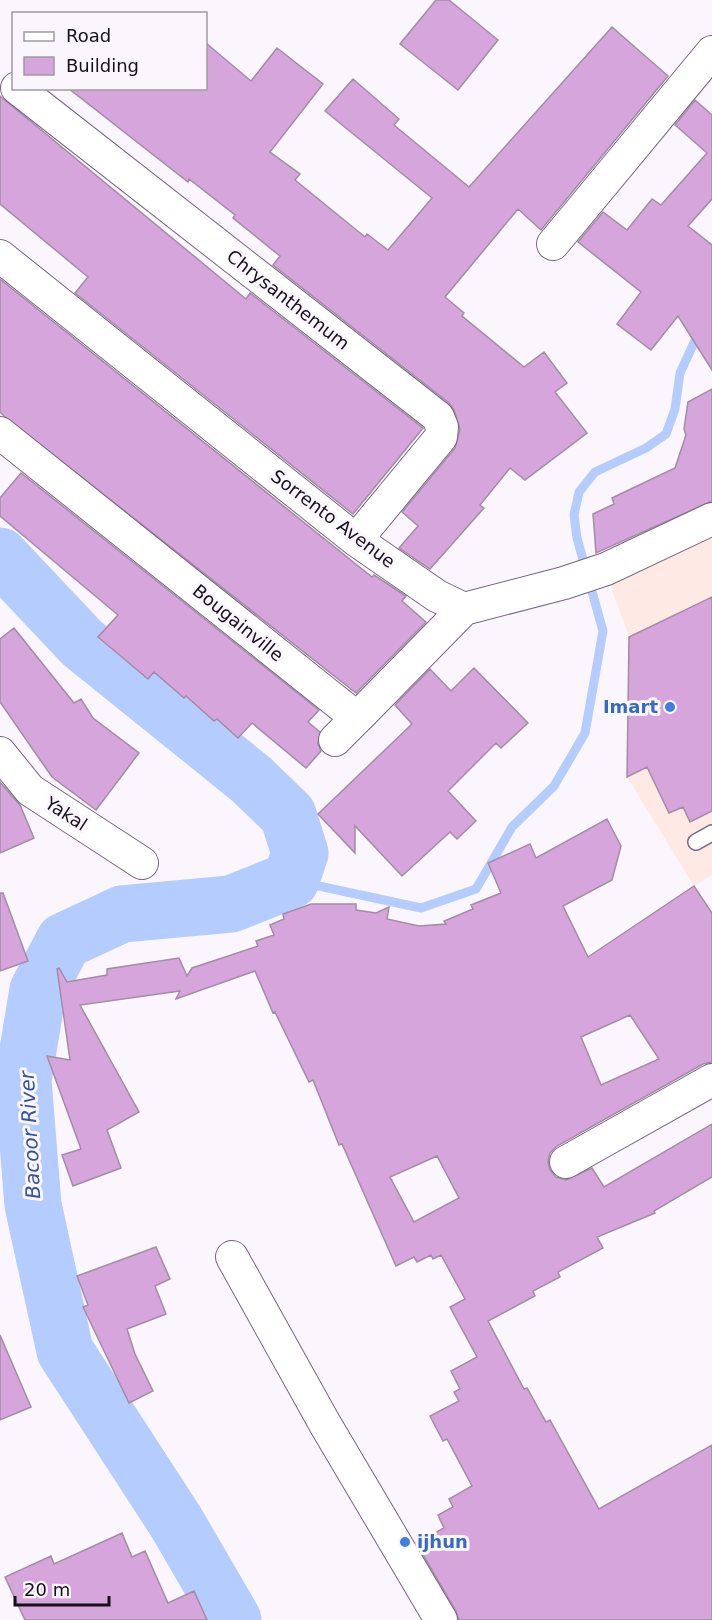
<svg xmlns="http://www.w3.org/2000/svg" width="712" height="1620" font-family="'DejaVu Sans',sans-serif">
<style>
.commercial{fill:#fee9e5}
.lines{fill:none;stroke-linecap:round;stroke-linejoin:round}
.stream{stroke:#b4ccfe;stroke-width:9}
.river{stroke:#b4ccfe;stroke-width:57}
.building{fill:#d5a5dc;stroke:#a38ca6;stroke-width:1.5;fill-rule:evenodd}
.service-casing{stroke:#796781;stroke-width:18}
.minor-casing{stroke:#796781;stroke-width:34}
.service{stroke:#fff;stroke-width:15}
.minor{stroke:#fff;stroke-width:32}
.shop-dot{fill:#3f7fe0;stroke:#fbf6fd;stroke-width:2}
.labels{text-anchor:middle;stroke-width:6;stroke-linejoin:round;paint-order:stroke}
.street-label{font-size:18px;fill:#17101a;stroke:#fbf6fd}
.shop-label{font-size:18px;font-weight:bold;fill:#366cbe;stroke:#fbf6fd;text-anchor:end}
.water-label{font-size:20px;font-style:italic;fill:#33549c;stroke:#fbf6fd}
</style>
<rect width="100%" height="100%" fill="#fbf6fd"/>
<path class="commercial" d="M712,533V875L694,886L627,777L629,637L609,582Z"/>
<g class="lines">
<path class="stream" d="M291,880L421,908L476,889L512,827L554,786L585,733L603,631L577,538L574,515L579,492L595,472L646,448L666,434L675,409L680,373L699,332"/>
<path class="river" d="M0,556L82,643L252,780L288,815L300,853L291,880L231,904L122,914L64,941L38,990L23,1080L33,1205L65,1351L176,1522L233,1620"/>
</g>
<path class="building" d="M436,0H449L498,40L458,90L400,44Z
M612,27L668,76L541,230L518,209L445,297L464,313L462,316L524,367L544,352L567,383L555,392L587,433L525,480L510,468L480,505L484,508L430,569L399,548L418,526L402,512L455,448L460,429L454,410L449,403L273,265L280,256L233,218L235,215L189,179L188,182L68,88H206V43L251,81L277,48L323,84L270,152L300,174L295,180L365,237L367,234L388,250L432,198L325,111L353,79L399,119L394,125L469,187Z
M0,96L246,299L250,293L423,428L353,514L75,293L88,277L0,204Z
M695,100L712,115V199L688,226L712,245V370L678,316L651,350L617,324L641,292L578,242L603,212L627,230L652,199L661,205L707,153L675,125Z
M0,279L372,577L374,575L406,596L402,601L426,622L356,693L4,416L0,412Z
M712,389V501L596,553L593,514L614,504L612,498L675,468L686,435L684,429L688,402Z
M21,473L319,710L308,722L320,732L318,744L321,751L306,768L252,723L238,738L217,719L214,721L186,696L184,698L154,672L148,679L98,637L118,615L0,516V498Z
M712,597V811L690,822L683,807L669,813L647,767L627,777L629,637Z
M14,628L74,703L81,699L93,718L139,753L96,810L52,777L0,702V639Z
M474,668L528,723L501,748L496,743L448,791L476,821L457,839L450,832L402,876L355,826V853L318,814L412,724L395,705L430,669L451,691Z
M0,782L20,805L34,838L0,853Z
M607,819L621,846L612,880L563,906L588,957L694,886L712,913V1062L703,1064L557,1146L550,1153L548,1162L550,1170L556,1177L566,1180L592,1168L604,1187L712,1124V1177L654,1211L655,1213L597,1237L603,1248L558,1272L560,1277L533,1291L535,1296L488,1321L524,1389L527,1388L546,1422L550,1420L599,1509L712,1445V1620H459L456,1611L416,1543L444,1528L438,1515L453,1507L449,1499L472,1486L447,1439L443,1441L430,1416L459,1401L454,1392L460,1389L451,1371L477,1357L450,1307L465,1299L441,1255L433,1259L431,1255L417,1262L414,1257L396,1266L342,1144L339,1145L313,1080L309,1082L275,1012L273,1013L255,971L176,999L180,991L80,1005L139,1112L107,1130L121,1168L73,1186L62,1155L81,1149L47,1056L70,1060L57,969L59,968L67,982L107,975V969L179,958L187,976L192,968L258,946L256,941L274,935L270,925L284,919L283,914L311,904H356V910L376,913L389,907L387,919L419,926L446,924L444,921L473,909L471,905L501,893L488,863L530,844L536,858ZM630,1015L659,1059L601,1085L581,1037ZM437,1156L459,1198L414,1222L390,1177Z
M0,893H3L28,961L0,971Z
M156,1247L170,1279L155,1286L166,1314L127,1329L135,1354L153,1391L129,1403L83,1307L88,1305L77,1276Z
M0,1335L31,1407L0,1420Z
M122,1533L132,1557L145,1551L168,1603L194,1591L207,1620H25L5,1577L51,1556L54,1564Z"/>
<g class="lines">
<defs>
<path id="service" d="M696,842L712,833"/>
<path id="minor" d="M17,88L438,417L442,427L441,437L356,540
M553,244L712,52
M0,256L356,540L437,596L464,609L564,583L606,569L712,519
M0,433L357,718L464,609
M335,740L357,718
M0,753L30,790L142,863
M566,1162L712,1080
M232,1257L325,1424L441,1620"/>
</defs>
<use href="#service" class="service-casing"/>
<use href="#minor" class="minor-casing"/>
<use href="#service" class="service"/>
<use href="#minor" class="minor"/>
</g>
<g class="shop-dot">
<circle cx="670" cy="707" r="6"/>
<circle cx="405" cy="1542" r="6"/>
</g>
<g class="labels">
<g class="street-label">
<text transform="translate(288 300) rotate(38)" y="6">Chrysanthemum</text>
<text transform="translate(333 519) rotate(37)" y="6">Sorrento Avenue</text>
<text transform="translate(238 623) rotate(39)" y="6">Bougainville</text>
<text transform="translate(66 814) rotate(33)" y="6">Yakal</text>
</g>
<g class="shop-label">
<text x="658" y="713">Imart</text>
<text x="417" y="1548" text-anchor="start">ijhun</text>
</g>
<g class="water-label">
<text transform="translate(30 1135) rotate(-93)" y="7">Bacoor River</text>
</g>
</g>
<rect x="12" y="12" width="195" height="78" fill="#fbf6fd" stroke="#a09aa2" stroke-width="1.5"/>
<rect x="24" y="32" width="30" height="9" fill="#ffffff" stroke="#a09aa2" stroke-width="1.5"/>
<text x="66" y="42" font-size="18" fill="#17101a">Road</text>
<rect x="24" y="57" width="30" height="18" fill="#d5a5dc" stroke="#a09aa2" stroke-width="1.5"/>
<text x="66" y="72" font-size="18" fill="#17101a">Building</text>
<path d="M15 1596v9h94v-9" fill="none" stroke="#17101a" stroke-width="3"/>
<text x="24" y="1596" font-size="18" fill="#17101a" stroke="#fbf6fd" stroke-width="4.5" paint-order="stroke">20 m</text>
</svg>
